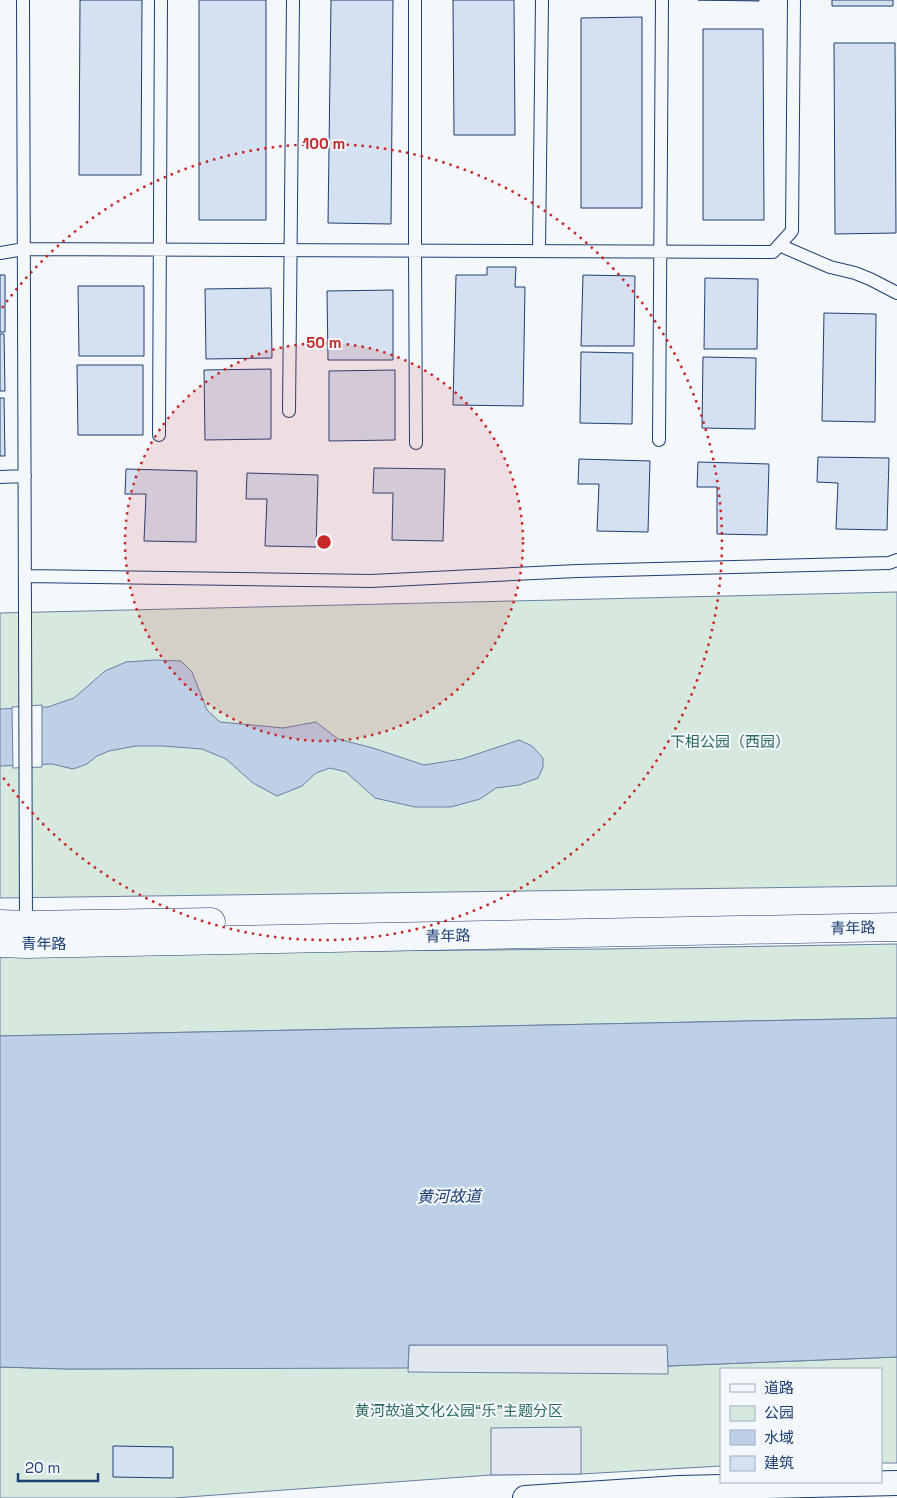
<svg xmlns="http://www.w3.org/2000/svg" width="897" height="1498" font-family="'Space Grotesk','Noto Sans SC',sans-serif">
<style>
.green{fill:#d7e8df;stroke:#687fa3}
.parking{fill:#e3e8f0;stroke:#687fa3}
.water{fill:#bed0e5;stroke:#687fa3}
.pier{fill:#f4f7fb;stroke:#687fa3}
.building{fill:#d5e0f0;stroke:#1d3f73}
.lines{fill:none;stroke-linecap:round;stroke-linejoin:round}
.service-casing{stroke:#1d3f73;stroke-width:14}
.minor-casing{stroke:#1d3f73;stroke-width:26}
.tertiary-casing{stroke:#1d3f73;stroke-width:29}
.service{stroke:#f4f7fb;stroke-width:12}
.minor{stroke:#f4f7fb;stroke-width:24}
.tertiary{stroke:#f4f7fb;stroke-width:28}
.ring{fill:none;stroke:#c62828;stroke-width:2.5;stroke-dasharray:2.5 5}
.labels{text-anchor:middle;stroke-width:4;stroke-linejoin:round;paint-order:stroke}
.park-label{font-size:15px;fill:#2c6c60;stroke:#f4f7fb}
.street-label{font-size:15px;fill:#1d3f73;stroke:#f4f7fb}
.water-label{font-size:16px;font-style:italic;fill:#1d3f73;stroke:#f4f7fb}
.centre{fill:#c62828;stroke:#f4f7fb;stroke-width:2.5}
.ring-label{font-size:15px;text-anchor:middle;font-weight:bold;fill:#c62828;stroke:#f4f7fb;stroke-width:4;stroke-linejoin:round;paint-order:stroke}
</style>
<rect width="100%" height="100%" fill="#f4f7fb"/>
<path class="green" d="M897,592V886L0,898V613Z
M897,944V1018L0,1036V954L605,949Z
M897,1357V1463H881V1369H721V1466L581,1474L491,1475L174,1498H0V1367L68,1369L669,1366Z"/>
<path class="parking" d="M409,1345H668V1374L408,1372Z
M581,1427V1474L491,1475V1428Z"/>
<path class="water" d="M155,660L181,661L192,672L207,710L220,722L283,728L316,722L338,739L373,748L424,765L462,759L519,740L532,746L543,758V767L538,778L519,785L496,788L480,799L451,807H415L375,798L346,772L330,768L316,773L302,786L277,796L253,783L226,759L202,749L163,746H136L109,751L97,756L87,764L73,769L52,764L0,766V709L48,707L74,698L105,671L126,662Z
M897,1018V1357L668,1366L667,1345H409L408,1368L68,1369L0,1367V1036Z"/>
<path class="pier" d="M42,705V767L13,768L12,707Z"/>
<path class="building" d="M80,0H142L141,175H79Z
M199,0H266V220H199Z
M331,0H393L391,224L328,223Z
M453,0H514L515,135H454Z
M698,0H759V1Z
M832,0H893V6H832Z
M642,17V208H581V18Z
M703,29H763L764,220H703Z
M834,43H895L896,233L835,234Z
M487,267H516L515,287H525L523,406L453,405L456,275H487Z
M0,275H5V332H0Z
M583,275L635,276L634,346H581Z
M705,278L758,279L757,349H704Z
M78,286H144V356H79Z
M271,288L272,358L206,359L205,289Z
M393,290V360H328L327,291Z
M824,313L876,314L875,422L822,421Z
M0,334H4L5,391H0Z
M581,352L633,353L632,424L580,423Z
M703,357L756,358L755,429L702,428Z
M77,365H143V435H78Z
M271,369V439L205,440L204,370Z
M395,370V440L329,441V371Z
M0,398H4L5,456H0Z
M818,457L889,458L887,530L836,529L838,483L817,482Z
M579,459L650,461L648,532L597,531L599,484H578Z
M698,462L769,464L767,535L717,534V487H697Z
M374,468L445,469L443,541L392,540L393,493H373Z
M126,469L197,471L196,542L144,541L146,494H125Z
M247,473L318,475L316,547L265,546L267,499H246Z
M113,1446L173,1447V1478L113,1477Z"/>
<g class="lines">
<defs>
<path id="service" d="M23,0L26,927
M415,0V251L416,443
M779,245L830,267L855,273L870,279L897,293
M539,251L542,0
M0,253L24,249L773,252L792,231L794,0
M289,411L293,0
M159,435L161,0
M659,440L662,0
M0,477L25,476
M25,576L371,581L577,571L889,563L897,560"/>
<path id="minor" d="M525,1498L679,1488L897,1483"/>
<path id="tertiary" d="M0,924L26,925L211,922
M0,943L26,944L897,927"/>
</defs>
<use href="#service" class="service-casing"/>
<use href="#minor" class="minor-casing"/>
<use href="#tertiary" class="tertiary-casing"/>
<use href="#service" class="service"/>
<use href="#minor" class="minor"/>
<use href="#tertiary" class="tertiary"/>
</g>
<circle cx="324" cy="542" r="199" fill="#c62828" fill-opacity=".12"/>
<g class="ring">
<circle cx="324" cy="542" r="199"/>
<path d="M2 308A398 398 0 1 1 2 776"/>
</g>
<g class="labels">
<g class="park-label">
<text x="730" y="747">下相公园（西园）</text>
<text x="459" y="1416">黄河故道文化公园“乐”主题分区</text>
</g>
<g class="street-label">
<text transform="translate(853 928) rotate(-1)" y="5">青年路</text>
<text transform="translate(448 936) rotate(-1)" y="5">青年路</text>
<text x="44" y="949">青年路</text>
</g>
<g class="water-label">
<text transform="translate(449 1196) rotate(-1)" y="6">黄河故道</text>
</g>
</g>
<circle cx="324" cy="542" r="8" class="centre"/>
<g class="ring-label">
<text x="324" y="149">100 m</text>
<text x="324" y="348">50 m</text>
</g>
<rect x="720" y="1368" width="162" height="115" fill="#f4f7fb" stroke="#9eadc5"/>
<rect x="730" y="1384" width="25" height="8" fill="#f4f7fb" stroke="#9eadc5"/>
<text x="764" y="1393" font-size="15" fill="#1d3f73">道路</text>
<rect x="730" y="1406" width="25" height="15" fill="#d7e8df" stroke="#9eadc5"/>
<text x="764" y="1418" font-size="15" fill="#1d3f73">公园</text>
<rect x="730" y="1430" width="25" height="15" fill="#bed0e5" stroke="#9eadc5"/>
<text x="764" y="1443" font-size="15" fill="#1d3f73">水域</text>
<rect x="730" y="1456" width="25" height="15" fill="#d5e0f0" stroke="#9eadc5"/>
<text x="764" y="1468" font-size="15" fill="#1d3f73">建筑</text>
<path d="M18 1473v8h80v-8" fill="none" stroke="#1d3f73" stroke-width="2.5"/>
<text x="25" y="1473" font-size="15" fill="#1d3f73" stroke="#f4f7fb" stroke-width="4" paint-order="stroke">20 m</text>
</svg>
